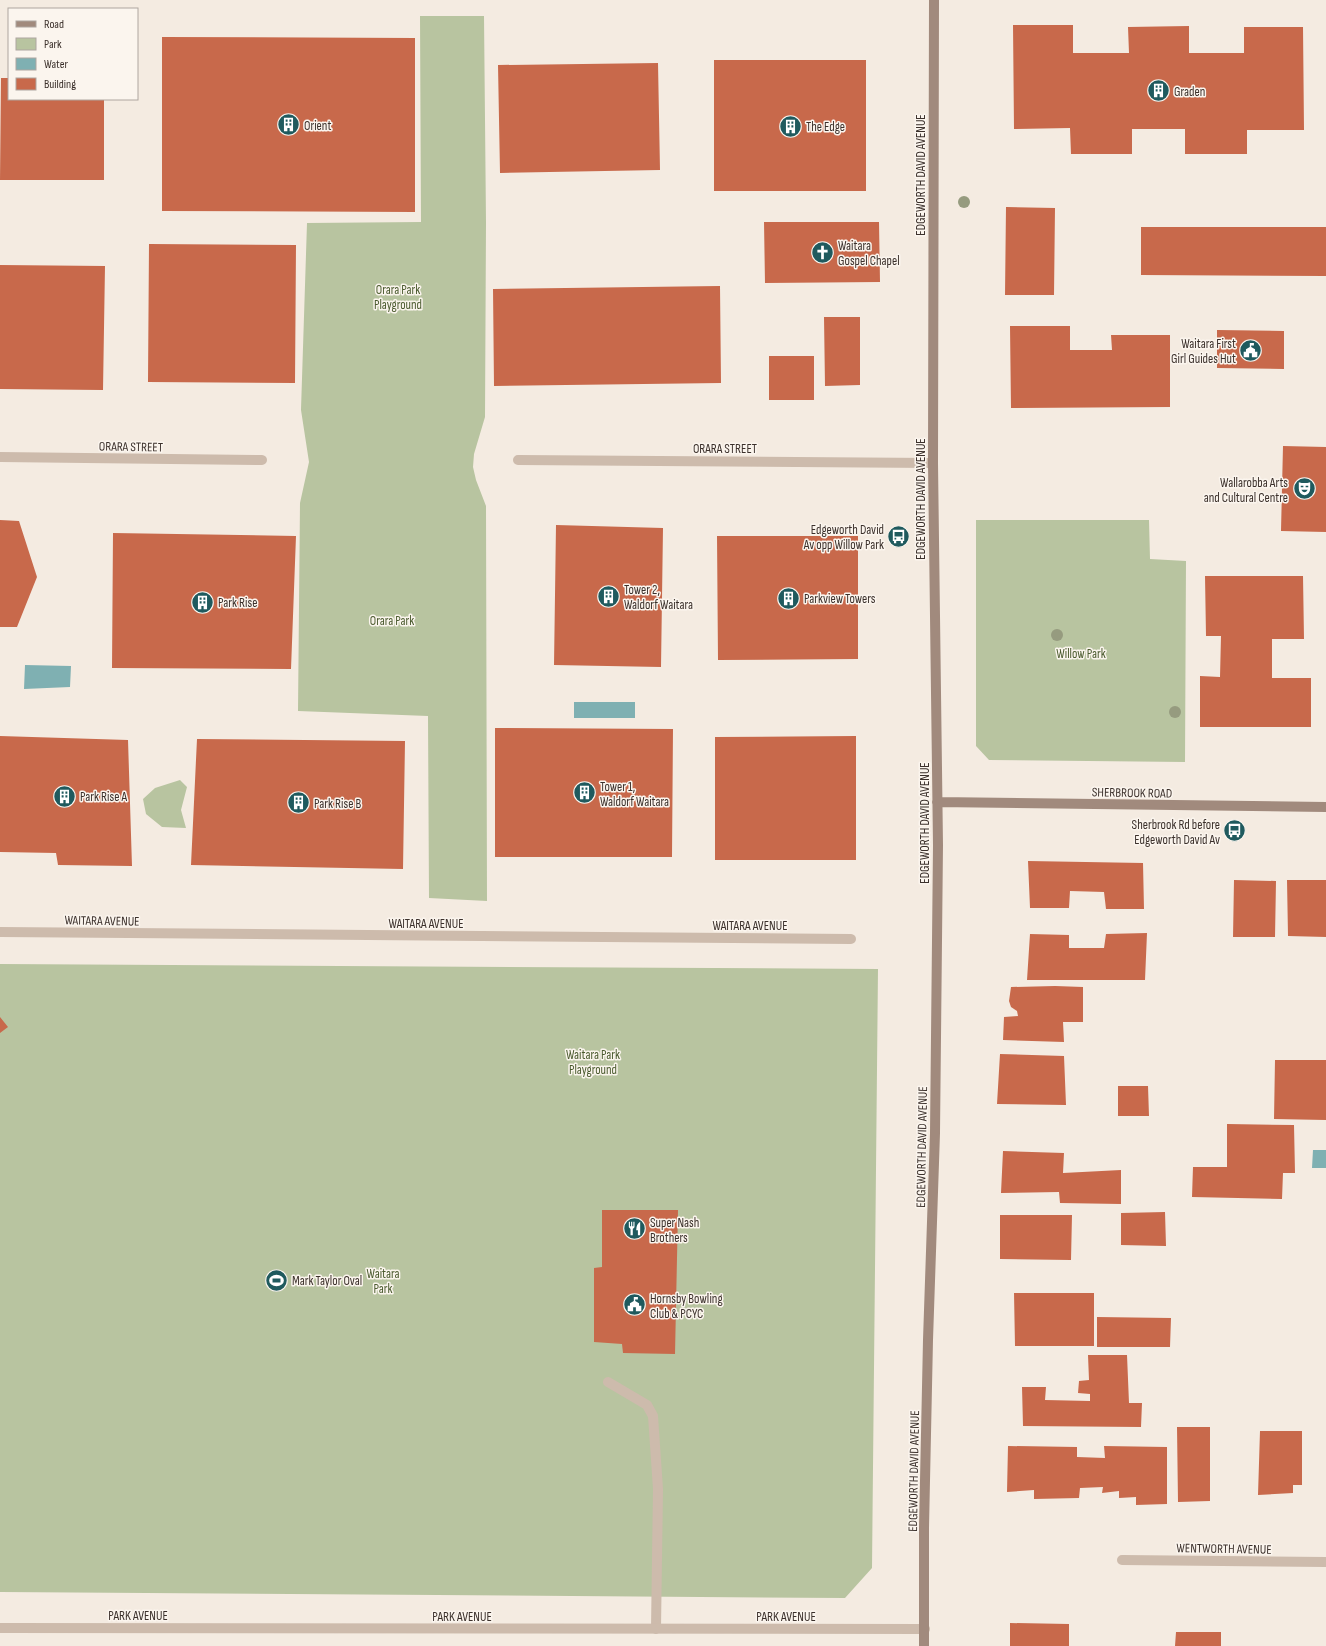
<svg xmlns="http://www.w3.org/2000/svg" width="1326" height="1646" font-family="'Sofia Sans Condensed',sans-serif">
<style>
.green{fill:#b8c4a0}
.water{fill:#7fb0b2}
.building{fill:#c8694b}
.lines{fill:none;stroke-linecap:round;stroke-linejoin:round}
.service{stroke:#cdbbac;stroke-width:10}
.minor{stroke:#cdbbac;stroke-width:10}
.secondary{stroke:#a18a7d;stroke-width:10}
.tree{fill:#969b7f}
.labels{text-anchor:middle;stroke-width:3;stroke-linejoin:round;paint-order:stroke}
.poi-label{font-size:13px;fill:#3b302b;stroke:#fbf5ee;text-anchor:start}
.street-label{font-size:13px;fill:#3b302b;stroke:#fbf5ee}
.park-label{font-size:13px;fill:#4a5a2e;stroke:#fbf5ee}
</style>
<rect width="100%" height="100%" fill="#f4ebe1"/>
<path class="green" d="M420,16H484L486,223L485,417L474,454L473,467L476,480L486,506L487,901L429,898L428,716L298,711L300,503L309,462L301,410L307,223L421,222Z
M976,520H1149L1150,559L1186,561L1185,762L989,760L976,746Z
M180,780L187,787L181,810L186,828L162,827L146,814L143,799L155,788Z
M0,964L878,969L872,1568L845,1598L0,1592Z"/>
<path class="water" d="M25,665L71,666L70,687L24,689Z
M574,702H635V718H574Z
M1313,1150H1326V1168H1312Z"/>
<path class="building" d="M1013,25H1073V53H1129L1128,27L1189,26V53H1244V27H1303L1304,130H1247V154H1185V129H1132V154H1071L1070,128L1014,129Z
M162,37L415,38V212L162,211Z
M714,60H866V191H714Z
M658,63L660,170L500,173L498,65Z
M1,78H9V99H104V180H0Z
M1006,207L1055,208L1054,295H1005Z
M764,222H879L880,282L765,283Z
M1141,227H1326V276L1141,275Z
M149,244L296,245L295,383L148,382Z
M0,265L105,266L103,390L0,389Z
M720,286L721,383L494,386L493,289Z
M824,317H860V385L825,386Z
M1010,326H1070V350H1112L1111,335H1170V407L1011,408Z
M1217,330L1284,331V369L1217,368Z
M769,356H814V400H769Z
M1283,446L1326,447V532L1281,531Z
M0,520L19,521L37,577L17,627H0Z
M556,525L663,528L661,667L554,665Z
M113,533L296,536L291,669L112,668Z
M717,536H858V659L718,660Z
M1205,576H1303L1304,639H1272V678H1311V727H1200V676L1220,677L1221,636H1206Z
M495,728L673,729L672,857H495Z
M0,736L128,740L132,866L58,865L56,853L0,852Z
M856,736V860H715V737Z
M197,739L405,741L403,869L191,865Z
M1028,861L1143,863L1144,909H1106L1104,892L1070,891L1069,908H1030Z
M1234,880L1276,881L1275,937H1233Z
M1287,880H1326V937L1288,936Z
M1147,933L1145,980H1027L1030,934L1069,935V948H1104L1106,934Z
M1055,986L1083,987V1022H1063L1064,1042L1003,1040L1004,1017L1018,1016L1017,1011L1011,1007L1009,1001L1011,987Z
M0,1017L8,1027L0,1033Z
M1000,1054L1064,1056L1066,1105L997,1104Z
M1275,1060H1326V1120L1274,1119Z
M1118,1086H1148L1149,1116H1118Z
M1227,1124L1294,1125L1295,1173H1283L1282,1199L1192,1197L1193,1167H1227Z
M1003,1151L1064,1153L1063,1173L1121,1170V1204L1060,1203L1059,1192L1001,1193Z
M602,1210H678L675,1354L623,1353L622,1344L594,1342V1268L602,1267Z
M1165,1212L1166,1246L1121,1245V1213Z
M1000,1215H1072L1071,1260L1000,1259Z
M1014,1293H1094V1346H1015Z
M1097,1317L1171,1318L1170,1347H1097Z
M1088,1355H1127L1129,1403H1142L1141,1427L1023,1426L1022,1387H1046L1045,1400L1090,1401V1394L1078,1393L1079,1381L1089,1380Z
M1177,1427H1210V1501L1178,1502Z
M1260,1431H1302V1485H1293V1493L1258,1495Z
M1008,1446L1077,1447V1457L1105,1458L1104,1446L1167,1447V1504L1136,1505V1497L1119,1498V1491L1102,1493L1103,1487L1080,1488L1079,1498L1034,1499V1490L1007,1492Z
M1010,1623L1069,1624V1646H1010Z
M1176,1632H1221V1646H1175Z"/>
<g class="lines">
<path class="service" d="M608,1382L647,1405L653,1416L658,1489L656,1629"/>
<path class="minor" d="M0,457L262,460
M518,460L933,463
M0,932L851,939
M1122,1560L1326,1562
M0,1628L925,1629"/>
<path class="secondary" d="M937,802L1326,807
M924,1646V1528L928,1340L935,1133L938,845L933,463L934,0"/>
</g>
<g class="tree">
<circle cx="964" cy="202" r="6"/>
<circle cx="1057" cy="635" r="6"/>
<circle cx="1175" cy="712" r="6"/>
</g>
<defs>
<symbol id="building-disc" viewBox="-11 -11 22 22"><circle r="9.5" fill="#1f5a5e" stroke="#fbf5ee"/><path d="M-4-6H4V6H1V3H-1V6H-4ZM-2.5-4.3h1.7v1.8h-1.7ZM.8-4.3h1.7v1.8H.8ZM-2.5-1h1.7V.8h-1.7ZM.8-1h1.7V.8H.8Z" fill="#fff"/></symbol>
<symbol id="church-disc" viewBox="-11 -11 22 22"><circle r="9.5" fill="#1f5a5e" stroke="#fbf5ee"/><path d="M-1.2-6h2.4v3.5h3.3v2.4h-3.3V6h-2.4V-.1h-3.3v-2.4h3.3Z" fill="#fff"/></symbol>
<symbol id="civic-disc" viewBox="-11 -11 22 22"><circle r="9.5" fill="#1f5a5e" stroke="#fbf5ee"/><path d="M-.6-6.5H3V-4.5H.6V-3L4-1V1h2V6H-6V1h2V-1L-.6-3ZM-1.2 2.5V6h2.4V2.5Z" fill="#fff"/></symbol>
<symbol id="theatre-disc" viewBox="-11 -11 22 22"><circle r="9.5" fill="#1f5a5e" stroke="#fbf5ee"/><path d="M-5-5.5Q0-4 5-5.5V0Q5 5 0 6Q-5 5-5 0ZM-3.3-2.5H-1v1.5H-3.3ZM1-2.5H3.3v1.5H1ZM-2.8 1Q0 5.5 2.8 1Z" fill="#fff"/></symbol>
<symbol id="bus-disc" viewBox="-11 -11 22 22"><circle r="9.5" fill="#1f5a5e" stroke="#fbf5ee"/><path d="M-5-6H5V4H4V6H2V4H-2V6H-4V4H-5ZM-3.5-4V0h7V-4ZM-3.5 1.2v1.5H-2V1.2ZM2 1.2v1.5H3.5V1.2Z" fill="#fff"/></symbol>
<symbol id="restaurant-disc" viewBox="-11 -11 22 22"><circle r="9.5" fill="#1f5a5e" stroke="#fbf5ee"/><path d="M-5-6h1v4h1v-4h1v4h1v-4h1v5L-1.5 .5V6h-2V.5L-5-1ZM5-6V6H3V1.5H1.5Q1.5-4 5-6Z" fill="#fff"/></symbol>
<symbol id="stadium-disc" viewBox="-11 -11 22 22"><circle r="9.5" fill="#1f5a5e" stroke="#fbf5ee"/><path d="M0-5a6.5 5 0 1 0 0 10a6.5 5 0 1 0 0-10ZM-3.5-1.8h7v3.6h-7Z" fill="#fff"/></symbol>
</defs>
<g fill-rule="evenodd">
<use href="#building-disc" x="1146" y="78" width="25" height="25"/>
<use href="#building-disc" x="276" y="112" width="25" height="25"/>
<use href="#building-disc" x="778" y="114" width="25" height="25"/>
<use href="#church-disc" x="810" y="240" width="25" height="25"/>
<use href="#civic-disc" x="1238" y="338" width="25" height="25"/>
<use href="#theatre-disc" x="1292" y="476" width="25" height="25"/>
<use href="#bus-disc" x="886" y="524" width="25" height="25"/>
<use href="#building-disc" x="596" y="584" width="25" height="25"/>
<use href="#building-disc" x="776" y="586" width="25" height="25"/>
<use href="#building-disc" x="190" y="590" width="25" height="25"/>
<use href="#building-disc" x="572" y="780" width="25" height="25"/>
<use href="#building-disc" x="52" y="784" width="25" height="25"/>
<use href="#building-disc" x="286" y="790" width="25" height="25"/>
<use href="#bus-disc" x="1222" y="818" width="25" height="25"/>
<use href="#restaurant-disc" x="622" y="1216" width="25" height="25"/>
<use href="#stadium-disc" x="264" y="1268" width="25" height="25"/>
<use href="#civic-disc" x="622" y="1292" width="25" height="25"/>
</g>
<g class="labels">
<g class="poi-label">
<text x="1174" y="96">Graden</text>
<text x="304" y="130">Orient</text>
<text x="806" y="131">The Edge</text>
<text x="838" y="250">Waitara<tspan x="838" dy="15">Gospel Chapel</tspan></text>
<text x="1236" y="348" text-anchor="end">Waitara First<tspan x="1236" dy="15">Girl Guides Hut</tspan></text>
<text x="1288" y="487" text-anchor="end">Wallarobba Arts<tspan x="1288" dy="15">and Cultural Centre</tspan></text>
<text x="884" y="534" text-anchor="end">Edgeworth David<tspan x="884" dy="15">Av opp Willow Park</tspan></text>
<text x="624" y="594">Tower 2,<tspan x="624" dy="15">Waldorf Waitara</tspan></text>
<text x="804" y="603">Parkview Towers</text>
<text x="218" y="607">Park Rise</text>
<text x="600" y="791">Tower 1,<tspan x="600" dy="15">Waldorf Waitara</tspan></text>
<text x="80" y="801">Park Rise A</text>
<text x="314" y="808">Park Rise B</text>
<text x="1220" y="829" text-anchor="end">Sherbrook Rd before<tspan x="1220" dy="15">Edgeworth David Av</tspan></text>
<text x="650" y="1227">Super Nash<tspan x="650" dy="15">Brothers</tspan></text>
<text x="292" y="1285">Mark Taylor Oval</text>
<text x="650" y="1303">Hornsby Bowling<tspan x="650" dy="15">Club &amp; PCYC</tspan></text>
</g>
<g class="street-label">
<text transform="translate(920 175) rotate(-90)" y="5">EDGEWORTH DAVID AVENUE</text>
<text transform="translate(131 446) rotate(1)" y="5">ORARA STREET</text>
<text x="725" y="453">ORARA STREET</text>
<text transform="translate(920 499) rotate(-90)" y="5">EDGEWORTH DAVID AVENUE</text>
<text transform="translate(1132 792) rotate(1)" y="5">SHERBROOK ROAD</text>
<text transform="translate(924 823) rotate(-90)" y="5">EDGEWORTH DAVID AVENUE</text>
<text transform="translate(102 920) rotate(1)" y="5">WAITARA AVENUE</text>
<text x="426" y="928">WAITARA AVENUE</text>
<text x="750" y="930">WAITARA AVENUE</text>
<text transform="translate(921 1147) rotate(-89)" y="5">EDGEWORTH DAVID AVENUE</text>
<text transform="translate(913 1471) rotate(-89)" y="5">EDGEWORTH DAVID AVENUE</text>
<text transform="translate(1224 1548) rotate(1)" y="5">WENTWORTH AVENUE</text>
<text x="138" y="1620">PARK AVENUE</text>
<text x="462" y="1621">PARK AVENUE</text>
<text x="786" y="1621">PARK AVENUE</text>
</g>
<g class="park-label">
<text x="398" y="294">Orara Park<tspan x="398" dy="15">Playground</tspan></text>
<text x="392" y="625">Orara Park</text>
<text x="1081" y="658">Willow Park</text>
<text x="593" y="1059">Waitara Park<tspan x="593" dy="15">Playground</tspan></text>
<text x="383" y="1278">Waitara<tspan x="383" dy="15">Park</tspan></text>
</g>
</g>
<rect x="8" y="8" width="130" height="92" fill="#fbf5ee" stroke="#aea6a0"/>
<rect x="16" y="21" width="20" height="6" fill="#a18a7d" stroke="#aea6a0"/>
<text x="44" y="28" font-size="12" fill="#3b302b">Road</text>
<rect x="16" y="38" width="20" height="12" fill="#b8c4a0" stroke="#aea6a0"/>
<text x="44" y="48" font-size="12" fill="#3b302b">Park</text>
<rect x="16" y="58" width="20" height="12" fill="#7fb0b2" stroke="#aea6a0"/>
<text x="44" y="68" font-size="12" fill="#3b302b">Water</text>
<rect x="16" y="78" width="20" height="12" fill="#c8694b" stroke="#aea6a0"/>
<text x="44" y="88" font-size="12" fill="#3b302b">Building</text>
</svg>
